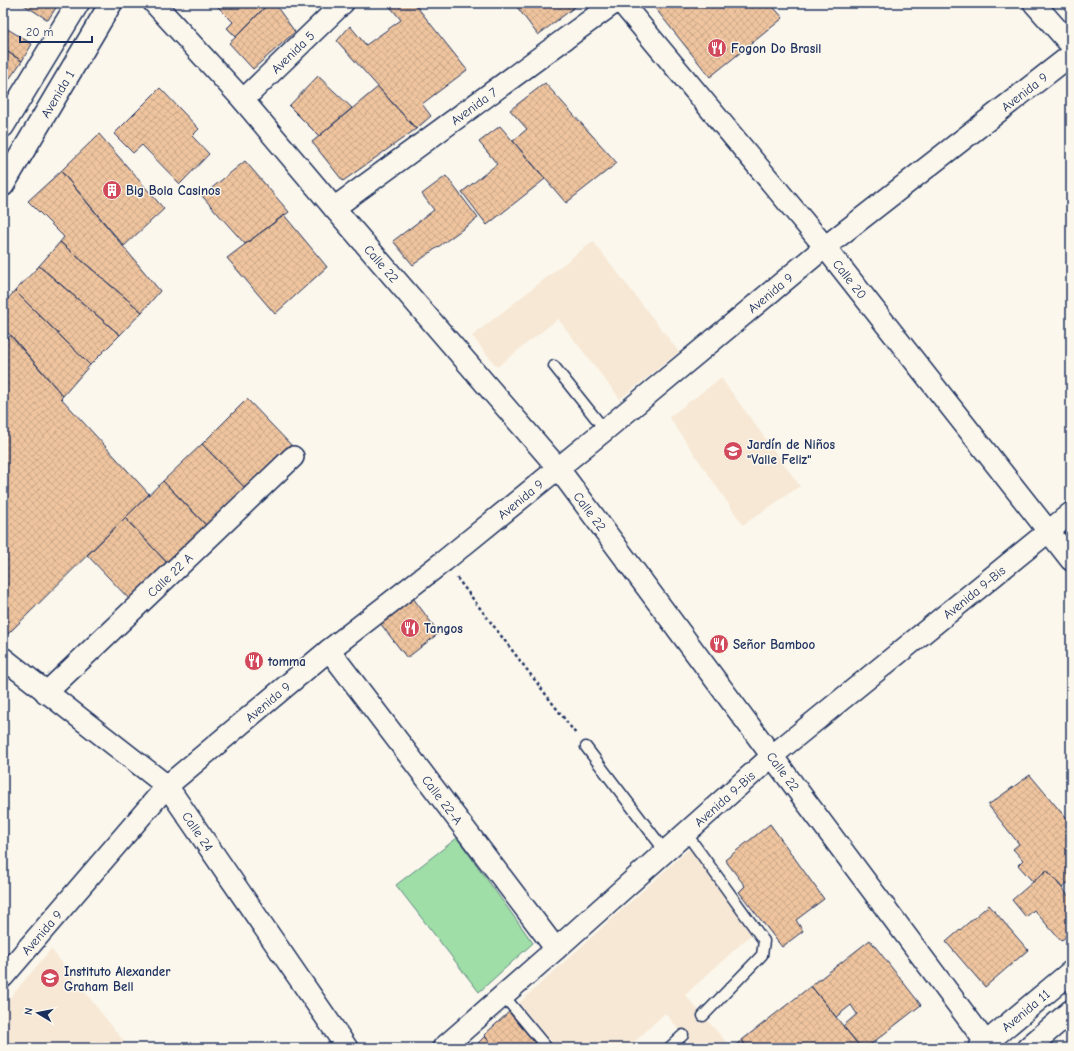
<svg xmlns="http://www.w3.org/2000/svg" width="1074" height="1051" font-family="'Comic Neue',sans-serif">
<style>
.built{fill:#f7e8d5}
.green{fill:#9fdea7;stroke:#5d8682}
.building{fill:url(#building-cross-hatch);stroke:#1b2f5e}
.lines{fill:none;stroke-linecap:round;stroke-linejoin:round}
.lane-casing{stroke:#1b2f5e;stroke-width:13}
.street-casing{stroke:#1b2f5e;stroke-width:24}
.secondary-casing{stroke:#1b2f5e;stroke-width:25}
.primary-casing{stroke:#1b2f5e;stroke-width:25}
.path{stroke:#1b2f5e;stroke-width:2.5;stroke-dasharray:3 3;stroke-linecap:butt}
.lane{stroke:#fbf7ec;stroke-width:10}
.street{stroke:#fbf7ec;stroke-width:21}
.secondary{stroke:#fbf7ec;stroke-width:22}
.primary{stroke:#fbf7ec;stroke-width:22}
.labels{text-anchor:middle;stroke-width:3;stroke-linejoin:round;paint-order:stroke}
.poi-label{font-size:13px;font-weight:bold;fill:#1b2f5e;stroke:#fbf7ec;text-anchor:start}
.street-label{font-size:13px;fill:#1b2f5e;stroke:#fbf7ec}
</style>
<defs>
<pattern id="building-cross-hatch" width="8" height="8" patternUnits="userSpaceOnUse"><rect width="8" height="8" fill="#efc49e"/><path d="M0 0l8 8M0 8l8-8" fill="none" stroke="#cca98a"/></pattern>
</defs>
<rect width="100%" height="100%" fill="#fbf7ec"/>
<filter id="ink" filterUnits="userSpaceOnUse"><feTurbulence type="fractalNoise" baseFrequency=".025" numOctaves="2"/><feDisplacementMap in="SourceGraphic" scale="8" xChannelSelector="R" yChannelSelector="G"/><feConvolveMatrix kernelMatrix="1 2 1 2 8 2 1 2 1" color-interpolation-filters="sRGB"/></filter>
<g filter="url(#ink)">
<path class="built" d="M593,241L679,352L620,399L558,319L497,367L472,336Z
M721,378L800,486L743,525L669,417Z
M691,847L754,932L685,995L727,1043L721,1048H695L665,1013L628,1048H556L519,1003Z
M51,949L129,1048H3V1006Z"/>
<path class="green" d="M457,838L533,943L479,992L396,885Z"/>
<path class="building" d="M21,3H59L48,20Z
M214,3H269L236,37L227,28L233,22Z
M269,3H274L295,32L253,69L229,43L236,37Z
M387,3H414L467,70L422,104L431,116L416,129L337,41L350,26L366,45L401,20Z
M514,3H580L538,35Z
M651,3H770L783,18L710,77Z
M6,28L32,44L22,61L3,49V33Z
M3,49L22,61L5,85L3,84Z
M318,76L352,108L319,136L289,106Z
M545,83L617,163L566,203L513,141L527,129L510,110Z
M378,87L416,129L343,181L312,142Z
M160,88L199,129L192,136L209,154L180,184L142,145L133,153L114,134Z
M500,126L545,179L487,225L462,192L497,164L479,142Z
M99,134L164,209L124,246L61,171Z
M245,161L289,212L245,244L202,196Z
M61,171L160,291L142,312L60,242L64,237L28,201Z
M446,176L478,218L413,265L393,241L434,210L422,194Z
M284,215L327,267L275,314L227,258Z
M60,242L142,312L120,335L39,266Z
M39,266L120,335L90,365L15,291Z
M15,291L90,365L63,396L3,327V304Z
M11,335L63,396L61,398L149,494L4,638L3,343Z
M247,399L292,446L247,490L202,444Z
M202,444L247,490L209,528L163,481Z
M163,481L209,528L170,566L125,518Z
M125,518L170,566L132,602L87,555Z
M413,598L439,633L407,658L380,623Z
M1030,775L1071,824V850L1068,853L1071,857V880L1062,888L1047,870L1033,882L1018,865L1023,860L1013,849L1019,844L988,805Z
M770,824L824,899L796,920L803,931L782,947L739,892L745,886L725,860Z
M1047,870L1071,899V932L1061,941L1034,910L1026,917L1012,900Z
M989,905L1028,950L985,987L946,942Z
M870,940L921,1005L866,1048H861L843,1026L857,1014L851,1005L836,1017L811,986Z
M811,986L861,1048H747L742,1040Z
M509,1012L539,1048H494L484,1035Z
M485,1036L494,1048H473Z
M742,1040L747,1048H732Z"/>
<g class="lines">
<defs>
<path id="lane" d="M554,366L605,430
M586,747L665,851
M686,833L764,941L762,955L703,1016
M503,995L547,1048
M669,1048L683,1035"/>
<g id="street">
<path id="s1" d="M154,3L243,100L334,208L558,468L772,756L990,1048"/>
<path id="s2" d="M622,3L825,247L1071,560"/>
<path d="M1034,3L1071,45"/>
<path id="s3" d="M243,100L343,3"/>
<path id="s4" d="M334,208L614,3"/>
<path id="s5" d="M329,650L556,949"/>
<path id="s6" d="M3,658L167,786L347,1048"/>
<path id="s7" d="M46,693L293,457"/>
<path id="s8" d="M3,977L167,786L329,650L444,561L605,430L825,247L1071,55"/>
<path id="s9" d="M443,1048L556,949L772,756L1071,513"/>
</g>
<g id="secondary">
<path d="M3,126L78,3"/>
<path id="s10" d="M3,185L111,3"/>
</g>
<g id="primary">
<path id="s11" d="M980,1048L1071,972"/>
<path d="M1028,1048L1071,1011"/>
</g>
</defs>
<use href="#lane" class="lane-casing"/>
<use href="#street" class="street-casing"/>
<use href="#secondary" class="secondary-casing"/>
<use href="#primary" class="primary-casing"/>
<path class="path" d="M457,578L576,734"/>
<use href="#lane" class="lane"/>
<use href="#street" class="street"/>
<use href="#secondary" class="secondary"/>
<use href="#primary" class="primary"/>
</g>
</g>
<defs>
<symbol id="restaurant-disc" viewBox="-11 -11 22 22"><circle r="9.5" fill="#d1495b" stroke="#fbf7ec"/><path d="M-5-6h1v4h1v-4h1v4h1v-4h1v5L-1.5 .5V6h-2V.5L-5-1ZM5-6V6H3V1.5H1.5Q1.5-4 5-6Z" fill="#fff"/></symbol>
<symbol id="building-disc" viewBox="-11 -11 22 22"><circle r="9.5" fill="#d1495b" stroke="#fbf7ec"/><path d="M-4-6H4V6H1V3H-1V6H-4ZM-2.5-4.3h1.7v1.8h-1.7ZM.8-4.3h1.7v1.8H.8ZM-2.5-1h1.7V.8h-1.7ZM.8-1h1.7V.8H.8Z" fill="#fff"/></symbol>
<symbol id="school-disc" viewBox="-11 -11 22 22"><circle r="9.5" fill="#d1495b" stroke="#fbf7ec"/><path d="M0-5L7-2L0 1L-7-2ZM-4 1L0 2.5L4 1V4Q0 6-4 4Z" fill="#fff"/></symbol>
</defs>
<g fill-rule="evenodd">
<use href="#restaurant-disc" x="706" y="37" width="22" height="22"/>
<use href="#building-disc" x="101" y="179" width="22" height="22"/>
<use href="#school-disc" x="722" y="440" width="22" height="22"/>
<use href="#restaurant-disc" x="399" y="617" width="22" height="22"/>
<use href="#restaurant-disc" x="708" y="633" width="22" height="22"/>
<use href="#restaurant-disc" x="243" y="650" width="22" height="22"/>
<use href="#school-disc" x="39" y="967" width="22" height="22"/>
</g>
<g class="labels">
<g class="poi-label">
<text x="731" y="53">Fogon Do Brasil</text>
<text x="126" y="195">Big Bola Casinos</text>
<text x="747" y="449">Jardín de Niños<tspan x="747" dy="15">"Valle Feliz"</tspan></text>
<text x="424" y="633">Tangos</text>
<text x="733" y="649">Señor Bamboo</text>
<text x="268" y="666">tomma</text>
<text x="64" y="976">Instituto Alexander<tspan x="64" dy="15">Graham Bell</tspan></text>
</g>
<g class="street-label">
<text dy="5" stroke="none"><textPath href="#s3" startOffset="69">Avenida 5</textPath></text>
<text dy="5" stroke="none"><textPath href="#s8" startOffset="1355">Avenida 9</textPath></text>
<text dy="5" stroke="none"><textPath href="#s10" startOffset="106">Avenida 1</textPath></text>
<text dy="5" stroke="none"><textPath href="#s4" startOffset="173">Avenida 7</textPath></text>
<text dy="5" stroke="none"><textPath href="#s1" startOffset="346">Calle 22</textPath></text>
<text dy="5" stroke="none"><textPath href="#s2" startOffset="358">Calle 20</textPath></text>
<text dy="5" stroke="none"><textPath href="#s8" startOffset="1031">Avenida 9</textPath></text>
<text dy="5" stroke="none"><textPath href="#s8" startOffset="707">Avenida 9</textPath></text>
<text dy="5" stroke="none"><textPath href="#s1" startOffset="670">Calle 22</textPath></text>
<text dy="5" stroke="none"><textPath href="#s7" startOffset="171">Calle 22 A</textPath></text>
<text dy="5" stroke="none"><textPath href="#s9" startOffset="700">Avenida 9-Bis</textPath></text>
<text dy="5" stroke="none"><textPath href="#s8" startOffset="383">Avenida 9</textPath></text>
<text dy="5" stroke="none"><textPath href="#s1" startOffset="994">Calle 22</textPath></text>
<text dy="5" stroke="none"><textPath href="#s9" startOffset="376">Avenida 9-Bis</textPath></text>
<text dy="5" stroke="none"><textPath href="#s5" startOffset="188">Calle 22-A</textPath></text>
<text dy="5" stroke="none"><textPath href="#s6" startOffset="263">Calle 24</textPath></text>
<text dy="5" stroke="none"><textPath href="#s8" startOffset="59">Avenida 9</textPath></text>
<text dy="5" stroke="none"><textPath href="#s11" startOffset="59">Avenida 11</textPath></text>
</g>
</g>
<rect width="1074" height="1051" fill="none" stroke="#fbf7ec" stroke-width="16"/>
<rect x="8" y="8" width="1058" height="1035" fill="none" stroke="#1b2f5e" stroke-width="1.5" filter="url(#ink)"/>
<g transform="translate(38 1013) rotate(280)" stroke="#fbf7ec" stroke-width="3" paint-order="stroke">
<path d="M0-3L7 15L0 10L-7 15Z" fill="#1b2f5e"/>
<text y="-6" font-size="11" font-weight="bold" text-anchor="middle" fill="#1b2f5e">N</text>
</g>
<path d="M20 36v6h72v-6" fill="none" stroke="#1b2f5e" stroke-width="2"/>
<text x="26" y="36" font-size="12" fill="#1b2f5e" stroke="#fbf7ec" stroke-width="3" paint-order="stroke">20 m</text>
</svg>
